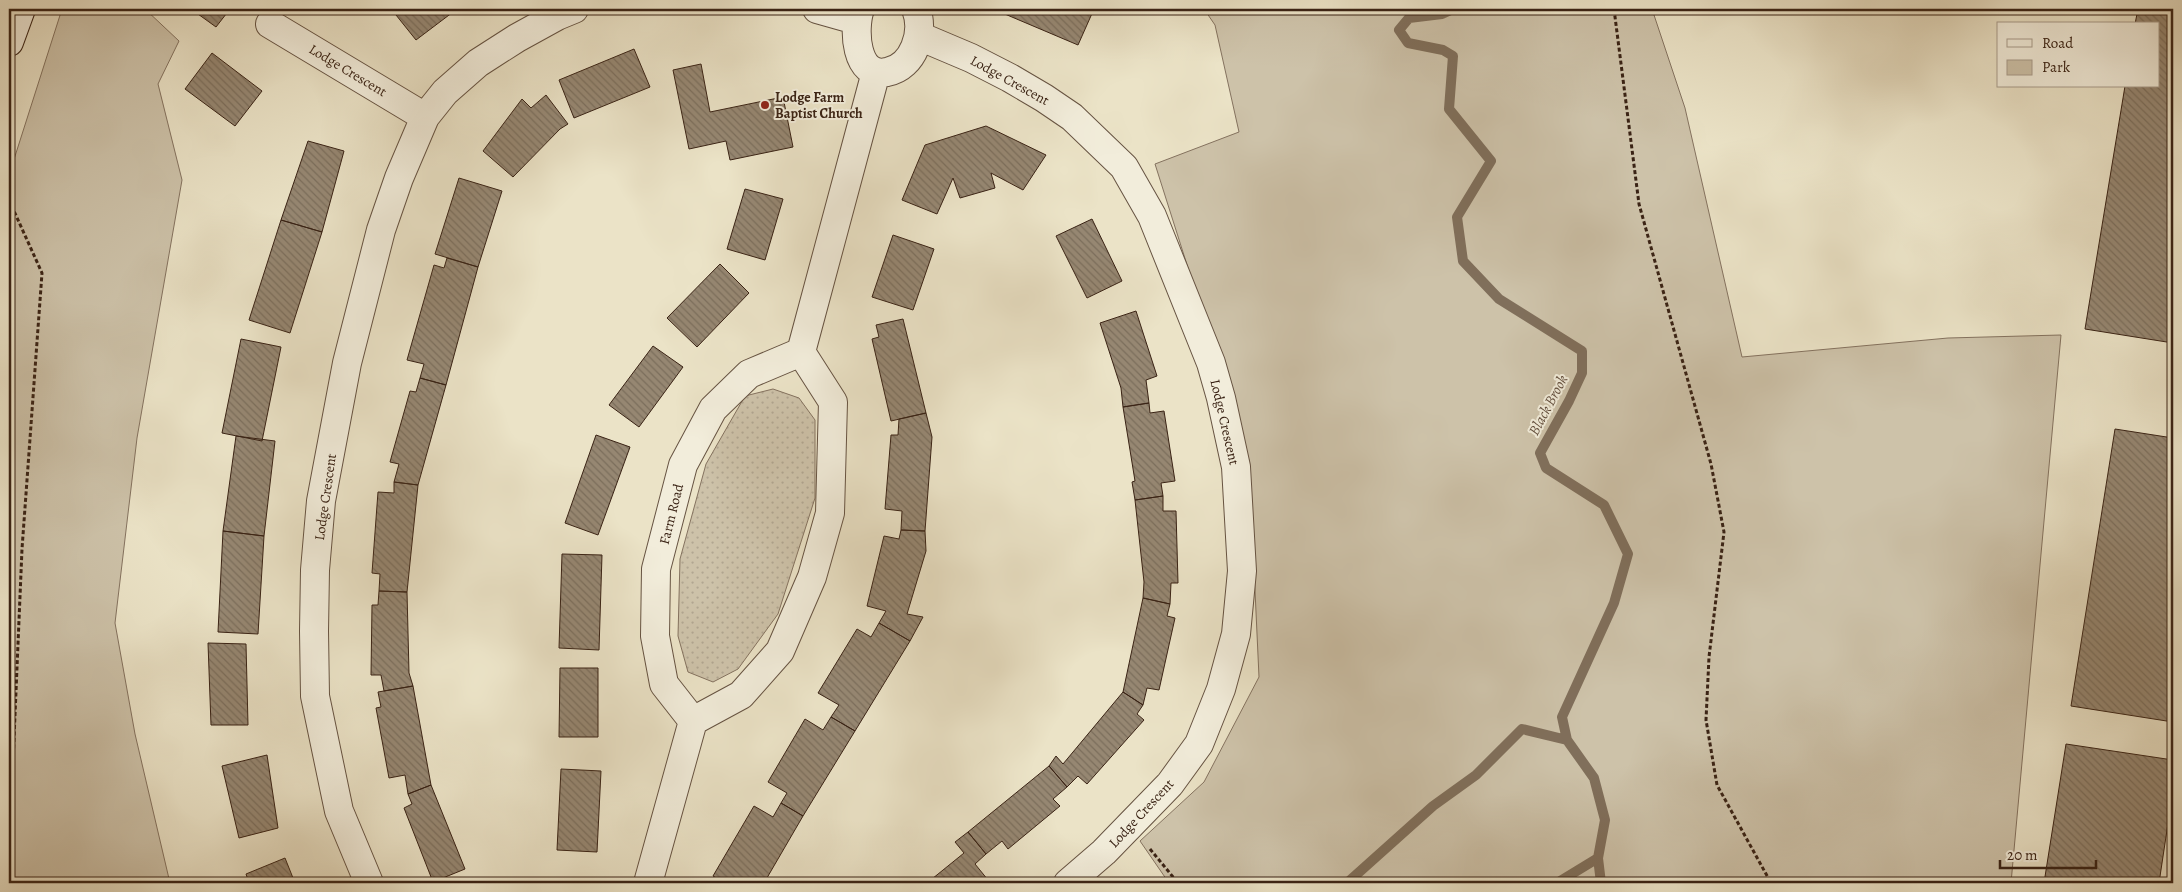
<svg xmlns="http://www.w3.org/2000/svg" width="2182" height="892" font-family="Alegreya,serif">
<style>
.grass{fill:url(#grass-dots);stroke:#84725f}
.park{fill:#cdc2a9;stroke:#84725f}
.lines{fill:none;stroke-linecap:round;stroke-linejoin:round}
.stream{stroke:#806f5b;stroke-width:10}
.building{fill:url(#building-back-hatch);stroke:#3a2315}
.street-casing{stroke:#665342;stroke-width:30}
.secondary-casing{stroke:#3a2315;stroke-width:30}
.path{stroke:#3a2315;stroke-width:3;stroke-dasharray:4 2.5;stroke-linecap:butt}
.street{stroke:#f2eddb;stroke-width:28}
.secondary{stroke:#f2eddb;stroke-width:28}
.poi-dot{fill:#8f2418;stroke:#f2eddb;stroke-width:2}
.labels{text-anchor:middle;stroke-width:4;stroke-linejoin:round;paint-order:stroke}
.street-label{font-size:14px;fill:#3a2315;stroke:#f2eddb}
.poi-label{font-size:14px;font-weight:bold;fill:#3a2315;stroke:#f2eddb;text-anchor:start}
.water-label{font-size:15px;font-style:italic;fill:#634f3e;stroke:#f2eddb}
</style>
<defs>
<pattern id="grass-dots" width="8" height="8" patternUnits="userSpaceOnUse" patternTransform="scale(1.25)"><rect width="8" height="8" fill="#cdc2a9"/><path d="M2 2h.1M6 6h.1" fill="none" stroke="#b1a691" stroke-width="1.8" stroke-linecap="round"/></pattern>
<pattern id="building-back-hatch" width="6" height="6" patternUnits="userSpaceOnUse" patternTransform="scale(1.25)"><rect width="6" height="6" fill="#968772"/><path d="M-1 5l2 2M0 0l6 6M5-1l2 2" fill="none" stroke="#7b6e5c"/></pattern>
</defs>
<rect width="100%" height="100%" fill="#ebe3c7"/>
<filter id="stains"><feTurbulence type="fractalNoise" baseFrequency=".004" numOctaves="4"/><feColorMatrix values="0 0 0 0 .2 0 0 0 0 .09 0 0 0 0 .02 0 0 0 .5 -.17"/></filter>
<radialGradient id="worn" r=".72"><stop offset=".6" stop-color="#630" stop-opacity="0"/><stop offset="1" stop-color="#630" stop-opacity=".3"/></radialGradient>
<path class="grass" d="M773,389L799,398L815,420V498L778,614L738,669L713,682L688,672L678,636L680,559L706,464L745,396Z"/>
<path class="park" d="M62,9H145L179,41L158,84L182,180L137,438L115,623L135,734L170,883H9V175Z
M1204,9H1652L1685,108L1742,357L1948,338L2061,335L2011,883H1169L1140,841L1204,782L1259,677L1249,460L1155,164L1239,132L1215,25Z"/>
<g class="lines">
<path class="stream" d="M1453,9L1442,14L1409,18L1399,30L1408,43L1443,50L1453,56L1449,109L1491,161L1457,217L1463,261L1499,299L1582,351V373L1569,401L1540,453L1546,468L1604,505L1628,554L1614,603L1562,717L1567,740L1594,778L1605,820L1598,858L1601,883
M1347,883L1433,806L1476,775L1522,729L1567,740
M1557,883L1598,858"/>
</g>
<path class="building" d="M191,9H230L216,27Z
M394,9H457L416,40L392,10Z
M993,9H1094L1078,45Z
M2138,9H2173V343L2085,329L2125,86H2158V24H2135Z
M634,49L650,87L574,118L559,80Z
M212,53L262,91L235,126L185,89Z
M701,64L710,112L783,97L793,147L730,160L726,141L689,149L673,70Z
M546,95L568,124L560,129L513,177L483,151L522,99L531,108Z
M986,126L1046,155L1023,190L991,173L995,188L960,198L953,178L937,214L902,200L925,145Z
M308,141L344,151L322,232L281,220Z
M459,178L502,191L478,267L435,254Z
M745,189L783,199L765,260L727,249Z
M1092,219L1122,281L1087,298L1056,236Z
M281,220L322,232L290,333L249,320Z
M893,235L934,249L913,310L872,297Z
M447,258L478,267L446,385L420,378L424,364L407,360L434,265L444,268Z
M720,264L749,293L697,347L667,318Z
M1136,311L1157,376L1146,380L1149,403L1123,407L1121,388L1100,323Z
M903,319L926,413L891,421L872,339L879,337L876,325Z
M241,339L281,347L262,441L222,433Z
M653,346L683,367L639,427L609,405Z
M420,378L446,385L418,485L394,482L399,464L390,462L410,391L416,392Z
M1149,403L1150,413L1164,411L1175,481L1161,483L1163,496L1135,500L1132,482L1135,481L1123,407Z
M926,413L932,437L925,531L901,530L902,511L885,509L891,435H898L899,419Z
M2115,429L2173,438V722L2071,706Z
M596,435L630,447L598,535L565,523Z
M236,436L275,441L264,536L223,531Z
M394,482L418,485L407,592L379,591L380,574L372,573L378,492L394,493Z
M1163,496V511H1176L1178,583H1171L1170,604L1143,598L1144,582L1135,500Z
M901,530L925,531L926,551L907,614L923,617L910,641L879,623L886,611L867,606L884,536L899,539Z
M223,531L264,536L258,634L218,632Z
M562,554L602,555L599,650L559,648Z
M379,591L407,592L409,673L413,686L384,691L381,675H371L372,605H378Z
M1143,598L1170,604L1167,616L1175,618L1159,690L1147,688L1143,705L1123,692Z
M879,623L910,641L855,731L831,717L839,705L818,693L857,629L871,637Z
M208,643L246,644L248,725H211Z
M560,668H598V737H559Z
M413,686L431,785L408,794L405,775L389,778L376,708L381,707L378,692Z
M1123,692L1143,705L1137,714L1144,720L1087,784L1078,776L1067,787L1049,766L1056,756L1063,764Z
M831,717L855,731L803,816L781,803L787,793L768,782L805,719L823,730Z
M2066,744L2173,760V790L2159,883H2044Z
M267,755L278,828L239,838L222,766Z
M1049,766L1067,787L1053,799L1060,806L1008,849L1002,841L986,854L968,832Z
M561,769L601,771L597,852L557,850Z
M431,785L465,869L433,882L404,808L412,804L408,794Z
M781,803L803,816L764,883H725L713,876L754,806L773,817Z
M968,832L986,854L975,864L988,880L983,883H927L964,853L955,842Z
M285,858L295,883H249L246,874Z"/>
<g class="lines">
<defs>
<path id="street" d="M817,9L856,20
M860,9C853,28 855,79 887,72C914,67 925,32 916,9
M270,24L425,117
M919,36L971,58L1010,78L1044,98L1072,117L1124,167L1152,216L1211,363L1221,398L1236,467L1242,571L1236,634L1221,689L1199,744L1170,784L1104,852L1068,883
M693,721L664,684L655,636L656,569L683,465L713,409L749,374L801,352
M369,883L339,811L315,696L314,631L315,570L321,501L347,363L381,230L399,178L425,117L445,92L478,63L517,38L557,16L574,9
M648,883L693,721L741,695L780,651L812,577L830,513L833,402L801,352L876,72"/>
<path id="secondary" d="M9,42L21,9"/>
</defs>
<use href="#street" class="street-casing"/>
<use href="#secondary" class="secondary-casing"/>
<path class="path" d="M1614,9L1639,204L1711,464L1724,532L1709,657L1706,720L1717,785L1771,883
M9,200L42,273L22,549L11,810L12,883
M1150,849L1178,883"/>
<use href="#street" class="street"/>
<use href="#secondary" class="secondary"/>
</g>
<circle class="poi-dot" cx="765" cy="105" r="5"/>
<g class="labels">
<g class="street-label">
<text transform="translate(348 70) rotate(31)" y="5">Lodge Crescent</text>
<text transform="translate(1010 80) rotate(29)" y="5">Lodge Crescent</text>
<text transform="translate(1225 422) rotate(77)" y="5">Lodge Crescent</text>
<text transform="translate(325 497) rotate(-82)" y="5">Lodge Crescent</text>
<text transform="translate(671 514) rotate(-76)" y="5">Farm Road</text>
<text transform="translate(1141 813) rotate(-47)" y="5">Lodge Crescent</text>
</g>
<g class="poi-label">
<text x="775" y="102">Lodge Farm<tspan x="775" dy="16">Baptist Church</tspan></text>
</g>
<g class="water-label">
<text transform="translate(1548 405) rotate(-62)" y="5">Black Brook</text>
</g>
</g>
<rect width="2182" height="892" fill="none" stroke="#ebe3c7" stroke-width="30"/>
<rect x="10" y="10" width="2162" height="872" fill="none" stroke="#3a2315" stroke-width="2.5"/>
<rect x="15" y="15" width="2152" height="862" fill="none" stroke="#3a2315"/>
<rect x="1997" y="22" width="162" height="65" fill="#f2eddb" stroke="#a89c8c"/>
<rect x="2007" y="39" width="25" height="8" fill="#f2eddb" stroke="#a89c8c"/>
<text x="2042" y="48" font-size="15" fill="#3a2315">Road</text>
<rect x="2007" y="60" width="25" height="15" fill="#cdc2a9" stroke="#a89c8c"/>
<text x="2042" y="72" font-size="15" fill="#3a2315">Park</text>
<path d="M2000 860v8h96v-8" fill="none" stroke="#3a2315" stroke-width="2.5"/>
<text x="2007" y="860" font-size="15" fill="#3a2315" stroke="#f2eddb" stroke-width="4" paint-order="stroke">20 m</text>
<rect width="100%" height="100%" filter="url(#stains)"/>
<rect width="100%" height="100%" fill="url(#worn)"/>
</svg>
